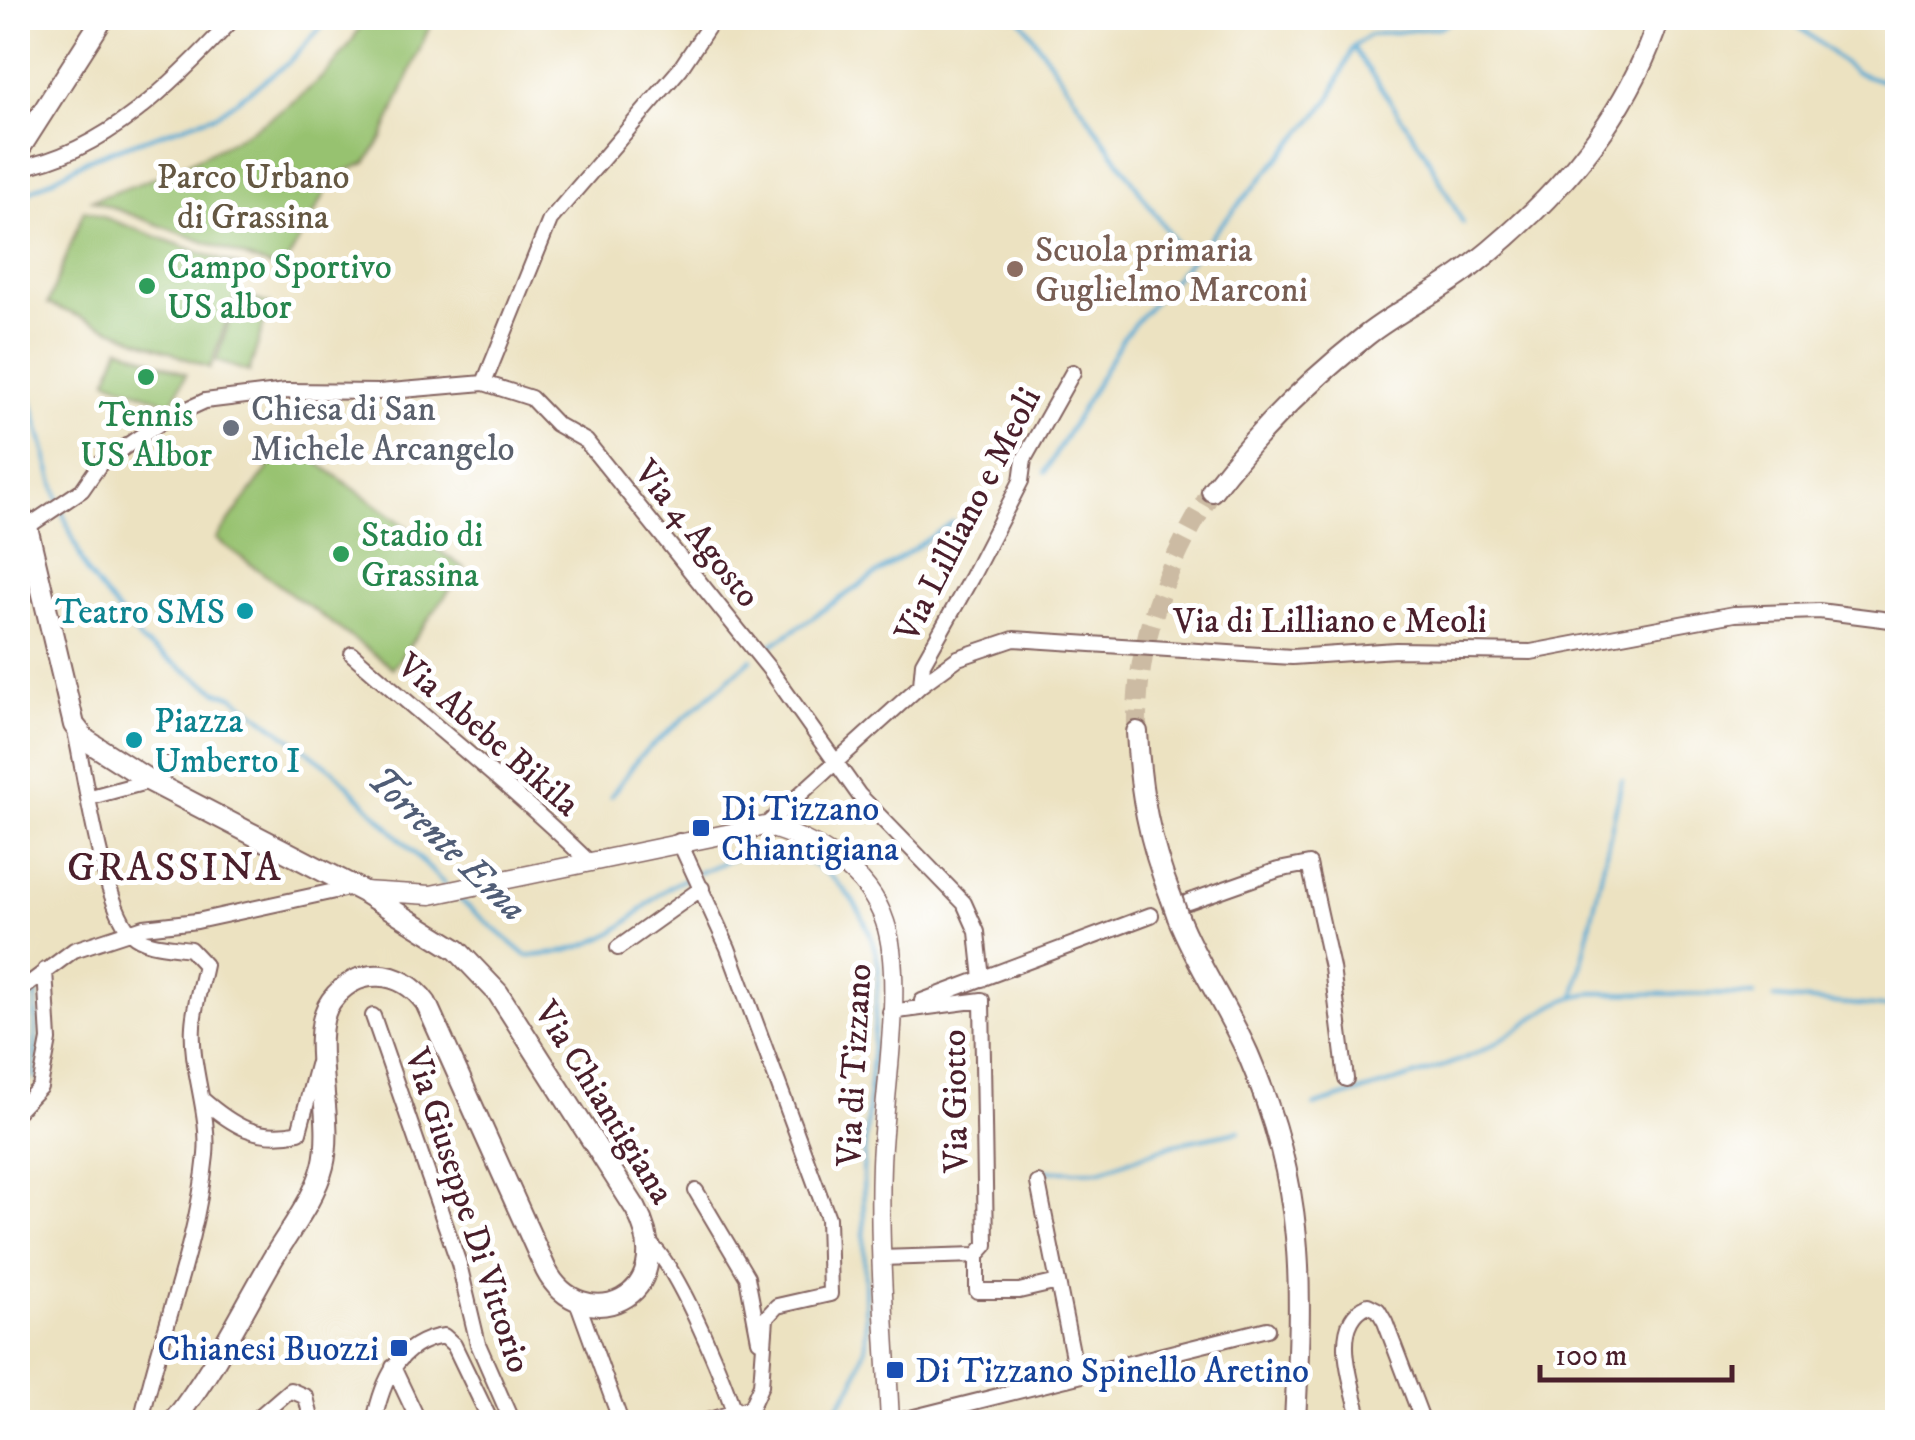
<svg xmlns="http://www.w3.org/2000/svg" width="1915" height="1440" font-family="'IM FELL DW Pica',serif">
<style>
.green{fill:#97c26f;stroke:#70704d;stroke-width:2.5}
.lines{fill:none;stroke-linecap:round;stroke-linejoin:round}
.stream{stroke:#57a9d2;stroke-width:4}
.secondary-tunnel{stroke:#ccbba3;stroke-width:20;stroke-dasharray:20 10;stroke-linecap:butt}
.pedestrian-casing{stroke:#836360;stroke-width:14}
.minor-casing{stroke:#836360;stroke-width:18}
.tertiary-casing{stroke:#836360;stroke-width:21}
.secondary-casing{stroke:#836360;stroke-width:24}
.primary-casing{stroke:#836360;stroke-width:24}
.pedestrian{stroke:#fff;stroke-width:10}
.minor{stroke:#fff;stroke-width:14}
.tertiary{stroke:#fff;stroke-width:18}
.secondary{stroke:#fff;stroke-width:20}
.primary{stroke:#fff;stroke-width:20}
.secondary-bridge-casing{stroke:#836360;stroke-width:24;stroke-linecap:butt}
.secondary-bridge{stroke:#fff;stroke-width:20}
.education-dot{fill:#8d6e63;stroke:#fff;stroke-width:4}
.leisure-dot{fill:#2e9e5b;stroke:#fff;stroke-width:4}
.worship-dot{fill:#6b7280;stroke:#fff;stroke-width:4}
.culture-dot{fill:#0f9aa8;stroke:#fff;stroke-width:4}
.transit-dot{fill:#1a4fb4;stroke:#fff;stroke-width:4}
.labels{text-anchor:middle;stroke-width:10;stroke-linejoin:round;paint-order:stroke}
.park-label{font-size:35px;fill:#655843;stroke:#fff}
.education-label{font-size:35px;fill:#785e54;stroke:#fff;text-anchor:start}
.leisure-label{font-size:35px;fill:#27864d;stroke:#fff;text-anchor:start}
.worship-label{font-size:35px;fill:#5b616d;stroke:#fff;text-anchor:start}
.street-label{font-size:35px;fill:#4a1f2b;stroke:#fff}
.culture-label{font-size:35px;fill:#0d838f;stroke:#fff;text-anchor:end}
.transit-label{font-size:35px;fill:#164399;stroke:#fff;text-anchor:start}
.water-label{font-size:38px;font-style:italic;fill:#505d76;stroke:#fff}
.quarter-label{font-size:40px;letter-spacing:2.5px;fill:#4a1f2b;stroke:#fff}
</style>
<rect width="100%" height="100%" fill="#fff"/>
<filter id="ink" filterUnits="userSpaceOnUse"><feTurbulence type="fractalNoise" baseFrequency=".01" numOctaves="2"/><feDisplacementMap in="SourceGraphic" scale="20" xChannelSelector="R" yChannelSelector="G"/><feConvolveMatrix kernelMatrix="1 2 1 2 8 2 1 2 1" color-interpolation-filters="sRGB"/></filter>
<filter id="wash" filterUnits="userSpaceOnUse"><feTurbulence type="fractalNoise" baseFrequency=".0048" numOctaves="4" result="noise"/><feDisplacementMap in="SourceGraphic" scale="40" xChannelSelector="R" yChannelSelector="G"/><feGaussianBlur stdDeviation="2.25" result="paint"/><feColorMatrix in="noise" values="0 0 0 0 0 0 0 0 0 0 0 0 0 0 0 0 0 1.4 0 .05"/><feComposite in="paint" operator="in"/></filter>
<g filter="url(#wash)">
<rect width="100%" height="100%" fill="#ece2c1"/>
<path class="green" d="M364,18H433L383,137L366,163L319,182L326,192L282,271L92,200C181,171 326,109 364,18Z
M84,210L245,269L210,368L48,304Z
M238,295L270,304L249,372L216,361Z
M120,347L186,374L172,404L107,380Z
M288,441L465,569L393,668L216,539Z"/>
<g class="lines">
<path class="stream" d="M1020,18L1181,251
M1788,18L1855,72L1898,86
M1353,47L1423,149L1463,223
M18,219L29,192L93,157L218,114L287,64L330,18
M18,352L59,502
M1045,472L1124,336L1329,101L1353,47L1369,35L1440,27L1456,18
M62,511L87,573L142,642L220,693L233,696L333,770L444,884
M763,651L953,522
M611,796L639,757L752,659
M698,873C714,867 731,857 749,854C822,843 868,903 879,967L863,1171L866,1345L854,1382L828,1422
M458,898L527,956C559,955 599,945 625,924C647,906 662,888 689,877
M18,946L36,995L35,1079
M1575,995L1622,780
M1774,998L1898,1008
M1314,1106C1370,1087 1432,1075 1485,1049C1522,1031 1552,995 1595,993L1754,995
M1046,1171H1098L1175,1144L1239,1131"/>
</g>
</g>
<g filter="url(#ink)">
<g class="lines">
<path class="secondary-tunnel" d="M1137,732C1135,641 1165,568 1212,491"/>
<defs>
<path id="pedestrian" d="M165,762H200"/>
<path id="minor" d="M18,168C105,153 177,80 234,18
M484,383L550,220L680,69L714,18
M27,527L82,490L100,464L166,419L205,401L286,391L379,392L484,383L531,398L556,424L586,441L771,671L859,795L964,903L977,932L982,979
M352,654C430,723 512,787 587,860
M921,685L923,663L971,578L1021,481L1024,459L1073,372
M75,731C85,776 103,904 131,933C146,947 172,946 190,949L205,965C201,985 194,1006 193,1026C190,1068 210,1112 206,1155C197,1247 160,1333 141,1422
M91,797L150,781
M765,826L921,685L958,658L1014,639L1292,657L1396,650L1531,652L1734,614L1819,611L1898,621
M679,841L728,948L828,1218L830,1294L777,1306L766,1318L761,1385L751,1407L703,1422
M1188,902L1278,870L1309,864L1332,968L1346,1079
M618,948L702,888
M18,992L74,950L144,927L197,921L353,887
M922,1001L1151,915
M890,1012L982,1000L986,1245L977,1255V1291H1019L1058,1282
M373,1016L459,1264L478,1344L512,1422
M202,1099C232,1125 258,1142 299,1132L317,1065
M18,1110L40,1087L49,1040L45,970
M1038,1183L1074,1362L1067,1379
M696,1191L747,1277L759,1340
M651,1245C679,1269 726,1384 737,1422
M880,1258L977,1255
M577,1301L621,1422
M393,1367L419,1422
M253,1422L290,1390L306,1397L312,1422
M374,1422C382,1382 398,1342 444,1336L454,1345L491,1422
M894,1422L1267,1329
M1361,1422C1356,1393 1326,1324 1368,1305L1378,1310L1385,1322L1423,1422"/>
<path id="tertiary" d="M363,891L431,895L765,826C815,840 868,870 885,922C905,980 883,1098 881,1164C878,1250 886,1336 890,1422"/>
<path id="secondary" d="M1212,491C1256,433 1310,380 1367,335C1399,310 1437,293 1469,268C1552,203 1627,120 1659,18
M1137,732C1140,791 1149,842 1171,897
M1178,917C1197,965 1227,1007 1248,1054C1306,1190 1302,1279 1295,1422"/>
<path id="primary" d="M18,151L103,18
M18,511L27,527L74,725L86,740L150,781L362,891L457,950L498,993L636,1209C683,1300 581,1338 546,1270L426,1003C401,969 357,965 331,1001C306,1036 336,1115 323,1166C315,1198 289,1231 272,1260C241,1314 212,1373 173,1422"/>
</defs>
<use href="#pedestrian" class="pedestrian-casing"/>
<use href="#minor" class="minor-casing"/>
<use href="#tertiary" class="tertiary-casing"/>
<use href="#secondary" class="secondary-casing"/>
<use href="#primary" class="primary-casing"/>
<use href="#pedestrian" class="pedestrian"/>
<use href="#minor" class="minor"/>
<use href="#tertiary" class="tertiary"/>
<use href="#secondary" class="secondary"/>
<use href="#primary" class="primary"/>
<defs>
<path id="secondary-bridge" d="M1171,897L1178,917"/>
</defs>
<use href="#secondary-bridge" class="secondary-bridge-casing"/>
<use href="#secondary-bridge" class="secondary-bridge"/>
</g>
</g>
<circle class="education-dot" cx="1015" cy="269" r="10"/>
<g class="leisure-dot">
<circle cx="147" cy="286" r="10"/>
<circle cx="146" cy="377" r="10"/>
<circle cx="341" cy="554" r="10"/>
</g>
<circle class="worship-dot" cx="231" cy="428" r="10"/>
<g class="culture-dot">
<circle cx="245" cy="611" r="10"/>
<circle cx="134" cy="740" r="10"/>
</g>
<g class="transit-dot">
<rect x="691" y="818" width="20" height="20" rx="5"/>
<rect x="389" y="1338" width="20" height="20" rx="5"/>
<rect x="885" y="1360" width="20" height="20" rx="5"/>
</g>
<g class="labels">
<g class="park-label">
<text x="253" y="188">Parco Urbano<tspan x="253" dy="40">di Grassina</tspan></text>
</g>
<g class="education-label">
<text x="1035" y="261">Scuola primaria<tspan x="1035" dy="40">Guglielmo Marconi</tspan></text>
</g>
<g class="leisure-label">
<text x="167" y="278">Campo Sportivo<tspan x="167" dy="40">US albor</tspan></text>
<text x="146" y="426" text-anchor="middle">Tennis<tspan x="146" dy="40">US Albor</tspan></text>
<text x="361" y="546">Stadio di<tspan x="361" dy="40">Grassina</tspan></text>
</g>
<g class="worship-label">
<text x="251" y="420">Chiesa di San<tspan x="251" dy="40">Michele Arcangelo</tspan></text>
</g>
<g class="street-label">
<text transform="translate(967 514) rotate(-63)" y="12">Via Lilliano e Meoli</text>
<text transform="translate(698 533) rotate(51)" y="12">Via 4 Agosto</text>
<text x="1330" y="632">Via di Lilliano e Meoli</text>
<text transform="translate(489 734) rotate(41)" y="12">Via Abebe Bikila</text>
<text transform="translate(853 1065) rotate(-87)" y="12">Via di Tizzano</text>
<text transform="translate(954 1101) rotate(-91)" y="12">Via Giotto</text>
<text transform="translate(605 1102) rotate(58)" y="12">Via Chiantigiana</text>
<text transform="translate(469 1210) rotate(72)" y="12">Via Giuseppe Di Vittorio</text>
</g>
<g class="culture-label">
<text x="225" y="623">Teatro SMS</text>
<text x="154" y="732" text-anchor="start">Piazza<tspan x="154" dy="40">Umberto I</tspan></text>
</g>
<g class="transit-label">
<text x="721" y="820">Di Tizzano<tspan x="721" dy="40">Chiantigiana</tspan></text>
<text x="379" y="1360" text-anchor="end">Chianesi Buozzi</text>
<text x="915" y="1382">Di Tizzano Spinello Aretino</text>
</g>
<g class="water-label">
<text transform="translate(448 843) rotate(44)" y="13">Torrente Ema</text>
</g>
<g class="quarter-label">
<text x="175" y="880">GRASSINA</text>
</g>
</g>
<rect width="1915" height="1440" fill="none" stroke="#fff" stroke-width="60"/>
<path d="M1540 1365v15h192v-15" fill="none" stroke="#4a1f2b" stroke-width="5"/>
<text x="1555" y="1365" font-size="30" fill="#4a1f2b" stroke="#ffffff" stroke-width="8" paint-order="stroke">100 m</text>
</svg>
